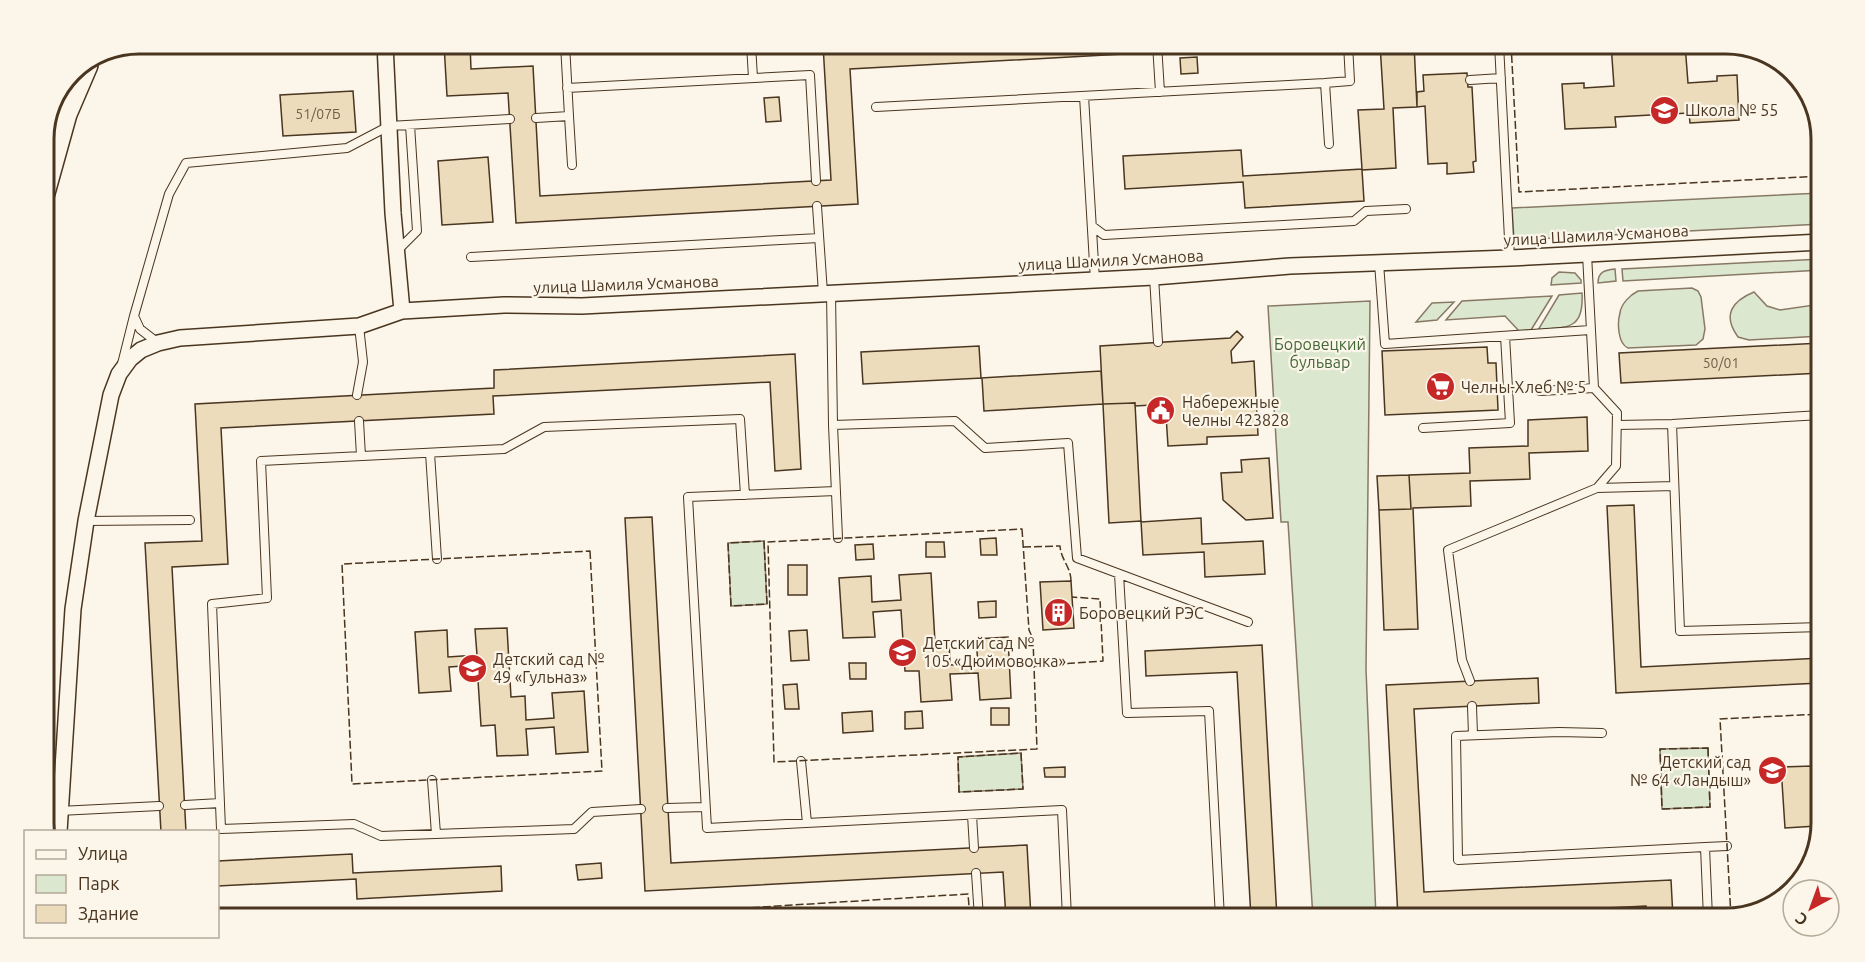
<svg xmlns="http://www.w3.org/2000/svg" width="1865" height="962" font-family="Ubuntu,sans-serif">
<style>
.green{fill:#dce7d0;stroke:#887966;stroke-width:1.5}
.building{fill:#ecdcbc;stroke:#4a3520;stroke-width:1.5}
.lines{fill:none;stroke-linecap:round;stroke-linejoin:round}
.lane-casing{stroke:#4a3520;stroke-width:10}
.street-casing{stroke:#4a3520;stroke-width:18}
.secondary-casing{stroke:#4a3520;stroke-width:24}
.lane{stroke:#fbf6e9;stroke-width:8}
.street{stroke:#fbf6e9;stroke-width:15}
.secondary{stroke:#fbf6e9;stroke-width:21}
.fence{stroke:#4a3520;stroke-width:1.5;stroke-dasharray:8 3;stroke-linecap:butt}
.wall{stroke:#4a3520;stroke-width:3}
.labels{text-anchor:middle;stroke-width:4.5;stroke-linejoin:round;paint-order:stroke}
.number-label{font-size:14px;fill:#725f47}
.poi-label{font-size:16px;fill:#4a3520;stroke:#fbf6e9;text-anchor:start}
.street-label{font-size:16px;fill:#4a3520;stroke:#fbf6e9}
.park-label{font-size:16px;fill:#436837;stroke:#fbf6e9}
.rim{fill:none;stroke:#4a3520;stroke-width:3}
</style>
<rect width="100%" height="100%" fill="#fbf6e9"/>
<path class="green" d="M1821,193V224L1514,240L1512,208Z
M1821,259V270L1623,281L1622,269Z
M1615,269L1616,281L1598,283C1598,271 1606,270 1615,269Z
M1559,272L1575,273L1581,280V283L1551,285L1552,278Z
M1692,288L1698,291L1701,297L1705,329L1703,339L1696,345L1628,348C1618,344 1617,323 1620,313C1621,304 1630,295 1638,291Z
M1754,292L1767,306L1780,310L1821,304V336L1749,340L1738,337C1722,315 1732,301 1754,292Z
M1582,293C1584,330 1568,327 1538,330L1559,295Z
M1552,296L1531,330L1519,331L1505,316L1446,320L1462,301Z
M1370,301L1366,669L1376,918H1313L1288,522H1281L1268,306Z
M1454,302L1437,320L1416,322L1432,303Z
M764,541L767,604L731,606L728,543Z
M1708,748L1710,807L1662,809L1660,749Z
M1021,753L1023,789L959,792L958,757Z"/>
<path class="building" d="M444,44H470L471,69L533,66L540,196L831,180L823,45L1122,44L1123,54L850,69L858,204L516,223L508,93L447,96Z
M599,44H713V45L599,51Z
M1380,44H1414L1417,107L1393,108L1396,168L1362,170L1364,201L1245,208L1243,182L1125,189L1123,156L1241,150L1243,176L1362,169L1358,110L1384,109Z
M1611,44H1685L1688,83L1717,81V76L1737,75L1739,120L1690,123L1689,113L1651,115L1615,117L1616,127L1565,129L1562,84L1584,83V88L1614,86Z
M1197,57L1198,73L1181,74L1180,58Z
M1467,73L1468,87H1472L1476,161L1473,162L1474,172L1447,174V163L1428,164L1425,106L1417,107V92L1424,91L1423,75Z
M353,91L356,132L283,136L280,95Z
M779,97L781,121L766,122L764,98Z
M488,157L493,222L442,225L438,161Z
M1237,331L1243,337L1231,351L1232,363L1254,361L1258,435L1207,437V444L1168,446L1166,415H1152V405L1135,406V403L1103,404L1100,346L1230,338Z
M1821,343V373L1621,383L1619,353Z
M979,346L981,378L1101,371L1103,404L1135,403L1141,522L1201,518L1202,544L1263,541L1265,574L1205,577L1204,552L1143,555L1141,521L1109,523L1103,404L984,411L982,378L863,384L861,352Z
M1487,347L1488,363H1496L1498,410L1385,415L1382,351Z
M795,354L801,469L775,471L770,382L493,396L494,414L221,428L228,564L172,567L186,832H161L145,543L202,541L195,404L494,388V370Z
M1587,417L1588,451L1529,453L1530,479L1470,481L1471,506L1413,508L1418,629L1384,630L1379,510L1411,509L1409,475L1470,473L1469,448L1528,446V420Z
M1269,458L1273,518L1246,520L1223,500L1221,473L1242,472L1241,460Z
M1409,475L1411,509L1379,510L1377,476Z
M1634,505L1641,667L1821,658V683L1616,693L1607,506Z
M652,517L671,863L1027,845L1031,918H1006L1003,872L645,891L625,518Z
M996,538L997,555H981L980,539Z
M926,542H944L945,557H926Z
M873,544L874,559L856,560L855,545Z
M788,565H807V595H788Z
M931,573L935,642L949,641L950,665L978,664L976,639L1008,637L1011,698L980,700L978,673L950,674L952,700L921,702L919,671H905L901,610L873,612L875,637L843,638L839,578L871,576L872,602L901,600L899,575Z
M1071,581L1074,628L1043,630L1040,582Z
M996,601V617L979,618L978,602Z
M507,628L511,697L525,696L526,720L554,718L552,693L584,691L588,752L556,754L554,727L526,729L528,755L497,756L495,725L481,726L477,665L449,667L451,691L419,693L415,632L447,630L448,657L477,655L475,629Z
M807,630L809,660L791,661L789,631Z
M1262,645L1277,918H1251L1237,672L1146,676L1145,651Z
M849,663H866V679H850Z
M1538,678L1539,703L1414,709L1424,892L1671,880L1673,918H1647L1646,906L1398,918L1386,685Z
M797,684L799,709H785L783,685Z
M991,708H1009V725H991Z
M872,711L873,731L843,733L842,713Z
M922,711L923,728L905,729V712Z
M1813,766L1814,792L1821,791V801L1815,802L1817,826L1785,828L1781,767Z
M1065,767V777H1045L1044,768Z
M352,854L353,873L501,866L502,891L357,899L356,879L218,886V861Z
M601,863L602,878L578,880L576,865Z"/>
<g class="lines">
<defs>
<path id="lane" d="M751,44L753,78
M1157,44L1160,92
M1499,44L1510,258
M1470,80L1501,78
M567,88L810,75L816,181
M1084,96L1095,280
M876,107L1325,83
M569,116L572,165
M536,118L569,116L565,44
M1329,144L1325,83L1350,81L1348,44
M817,206L823,293
M1092,226L1104,235L1354,221L1366,211L1406,209
M398,250L417,231L410,125
M471,257L819,238
M1379,263L1385,344L1590,330
M1154,277L1158,342
M831,293L833,425L955,421L985,448L1068,443L1077,558L1248,622
M158,343L140,329L134,316L169,194L186,163L347,148L389,126L510,119
M122,364L134,316
M1540,391L1594,388
M357,395L363,362L359,326
M359,421L361,456
M1672,424L1680,631L1821,627
M833,425L838,538
M1617,425L1672,424L1821,415
M1423,428L1510,423L1505,336
M430,453L437,559
M1597,488L1674,486
M836,491L688,497L707,828L1062,810L1067,918
M86,521L190,520
M1119,574L1127,713L1209,711L1220,918
M1470,681L1462,660L1448,550L1597,488L1616,466L1617,413L1594,388L1587,254
M1472,706L1473,735
M1602,733L1559,732L1456,736L1458,860L1705,847L1708,918
M801,761L807,823
M432,780L436,834
M185,805L220,803
M667,808L705,807
M641,809L592,812L574,829L381,836L354,824L221,829L212,604L267,598L261,461L504,449L544,427L740,419L745,495
M59,811L159,806
M972,815L974,848
M1705,847L1727,846
M976,873L979,918"/>
<path id="street" d="M385,44L393,213L402,311
M59,832L73,609L86,521L111,395L119,374L130,359L141,350L158,343L180,338L359,326L402,311L504,305L582,306L1154,277L1290,266L1510,258L1821,242"/>
<path id="secondary" d="M44,193L66,114L87,65"/>
</defs>
<use href="#lane" class="lane-casing"/>
<use href="#street" class="street-casing"/>
<use href="#secondary" class="secondary-casing"/>
<use href="#lane" class="lane"/>
<use href="#street" class="street"/>
<use href="#secondary" class="secondary"/>
<path class="fence" d="M1511,44L1519,192L1821,176
M1022,529L1029,630L1033,639L1037,749L774,762L768,542Z
M764,541L767,604L731,606L728,543Z
M1023,547L1060,546C1061,560 1071,567 1071,581
M590,551L602,771L352,784L342,564Z
M1034,666L1103,661L1100,599L1072,597
M1708,748L1710,807L1662,809L1660,749Z
M1021,753L1023,789L959,792L958,757Z
M1731,917L1720,719L1821,714
M587,918L968,894L970,918"/>
<path class="wall" d="M1521,44V47L1530,46V44"/>
</g>
<defs>
<symbol id="school-disc" viewBox="-11 -11 22 22"><circle r="9.5" fill="#c62828" stroke="#fbf6e9"/><path d="M0-5L7-2L0 1L-7-2ZM-4 1L0 2.5L4 1V4Q0 6-4 4Z" fill="#fff"/></symbol>
<symbol id="supermarket-disc" viewBox="-11 -11 22 22"><circle r="9.5" fill="#c62828" stroke="#fbf6e9"/><path d="M-6-5.5h2.5l.6 2H6L4.5 2H-2.5L-4.4-4H-6ZM-1.5 3.2a1.3 1.3 0 1 0 .1 0ZM3 3.2a1.3 1.3 0 1 0 .1 0Z" fill="#fff"/></symbol>
<symbol id="civic-disc" viewBox="-11 -11 22 22"><circle r="9.5" fill="#c62828" stroke="#fbf6e9"/><path d="M-.6-6.5H3V-4.5H.6V-3L4-1V1h2V6H-6V1h2V-1L-.6-3ZM-1.2 2.5V6h2.4V2.5Z" fill="#fff"/></symbol>
<symbol id="building-disc" viewBox="-11 -11 22 22"><circle r="9.5" fill="#c62828" stroke="#fbf6e9"/><path d="M-4-6H4V6H1V3H-1V6H-4ZM-2.5-4.3h1.7v1.8h-1.7ZM.8-4.3h1.7v1.8H.8ZM-2.5-1h1.7V.8h-1.7ZM.8-1h1.7V.8H.8Z" fill="#fff"/></symbol>
</defs>
<g fill-rule="evenodd">
<use href="#school-disc" x="1648" y="94" width="33" height="33"/>
<use href="#supermarket-disc" x="1424" y="370" width="33" height="33"/>
<use href="#civic-disc" x="1144" y="394" width="33" height="33"/>
<use href="#building-disc" x="1042" y="596" width="33" height="33"/>
<use href="#school-disc" x="886" y="636" width="33" height="33"/>
<use href="#school-disc" x="456" y="652" width="33" height="33"/>
<use href="#school-disc" x="1756" y="754" width="33" height="33"/>
</g>
<g class="labels">
<g class="number-label">
<text x="318" y="119">51/07Б</text>
<text x="1721" y="368">50/01</text>
</g>
<g class="poi-label">
<text x="1685" y="116">Школа № 55</text>
<text x="1461" y="393">Челны-Хлеб № 5</text>
<text x="1182" y="408">Набережные<tspan x="1182" dy="18">Челны 423828</tspan></text>
<text x="1079" y="619">Боровецкий РЭС</text>
<text x="923" y="649">Детский сад №<tspan x="923" dy="18">105 «Дюймовочка»</tspan></text>
<text x="493" y="665">Детский сад №<tspan x="493" dy="18">49 «Гульназ»</tspan></text>
<text x="1751" y="768" text-anchor="end">Детский сад<tspan x="1751" dy="18">№ 64 «Ландыш»</tspan></text>
</g>
<g class="street-label">
<text transform="translate(1596 235) rotate(-3)" y="6">улица Шамиля Усманова</text>
<text transform="translate(1111 260) rotate(-3)" y="6">улица Шамиля Усманова</text>
<text transform="translate(626 284) rotate(-2)" y="6">улица Шамиля Усманова</text>
</g>
<g class="park-label">
<text x="1320" y="350">Боровецкий<tspan x="1320" dy="18">бульвар</tspan></text>
</g>
</g>
<path d="M0 0H1865V962H0ZM139 54H1726A85 85 0 0 1 1811 139V823A85 85 0 0 1 1726 908H139A85 85 0 0 1 54 823V139A85 85 0 0 1 139 54Z" fill="#fbf6e9" fill-rule="evenodd"/>
<path class="rim" d="M139 54H1726A85 85 0 0 1 1811 139V823A85 85 0 0 1 1726 908H139A85 85 0 0 1 54 823V139A85 85 0 0 1 139 54Z"/>
<rect x="24" y="830" width="195" height="108" fill="#fbf6e9" stroke="#b4a999" stroke-width="1.5"/>
<rect x="36" y="850" width="30" height="9" fill="#fbf6e9" stroke="#b4a999" stroke-width="1.5"/>
<text x="78" y="860" font-size="18" fill="#4a3520">Улица</text>
<rect x="36" y="875" width="30" height="18" fill="#dce7d0" stroke="#b4a999" stroke-width="1.5"/>
<text x="78" y="890" font-size="18" fill="#4a3520">Парк</text>
<rect x="36" y="905" width="30" height="18" fill="#ecdcbc" stroke="#b4a999" stroke-width="1.5"/>
<text x="78" y="920" font-size="18" fill="#4a3520">Здание</text>
<g transform="translate(1811 908) rotate(221)"><circle r="28" fill="#fbf6e9" stroke="#b4a999" stroke-width="1.5"/>
<path d="M0-4.5L10 22L0 15L-10 22Z" fill="#c62828"/>
<text y="-9" font-size="16" font-weight="bold" text-anchor="middle" fill="#4a3520">С</text>
</g>
</svg>
